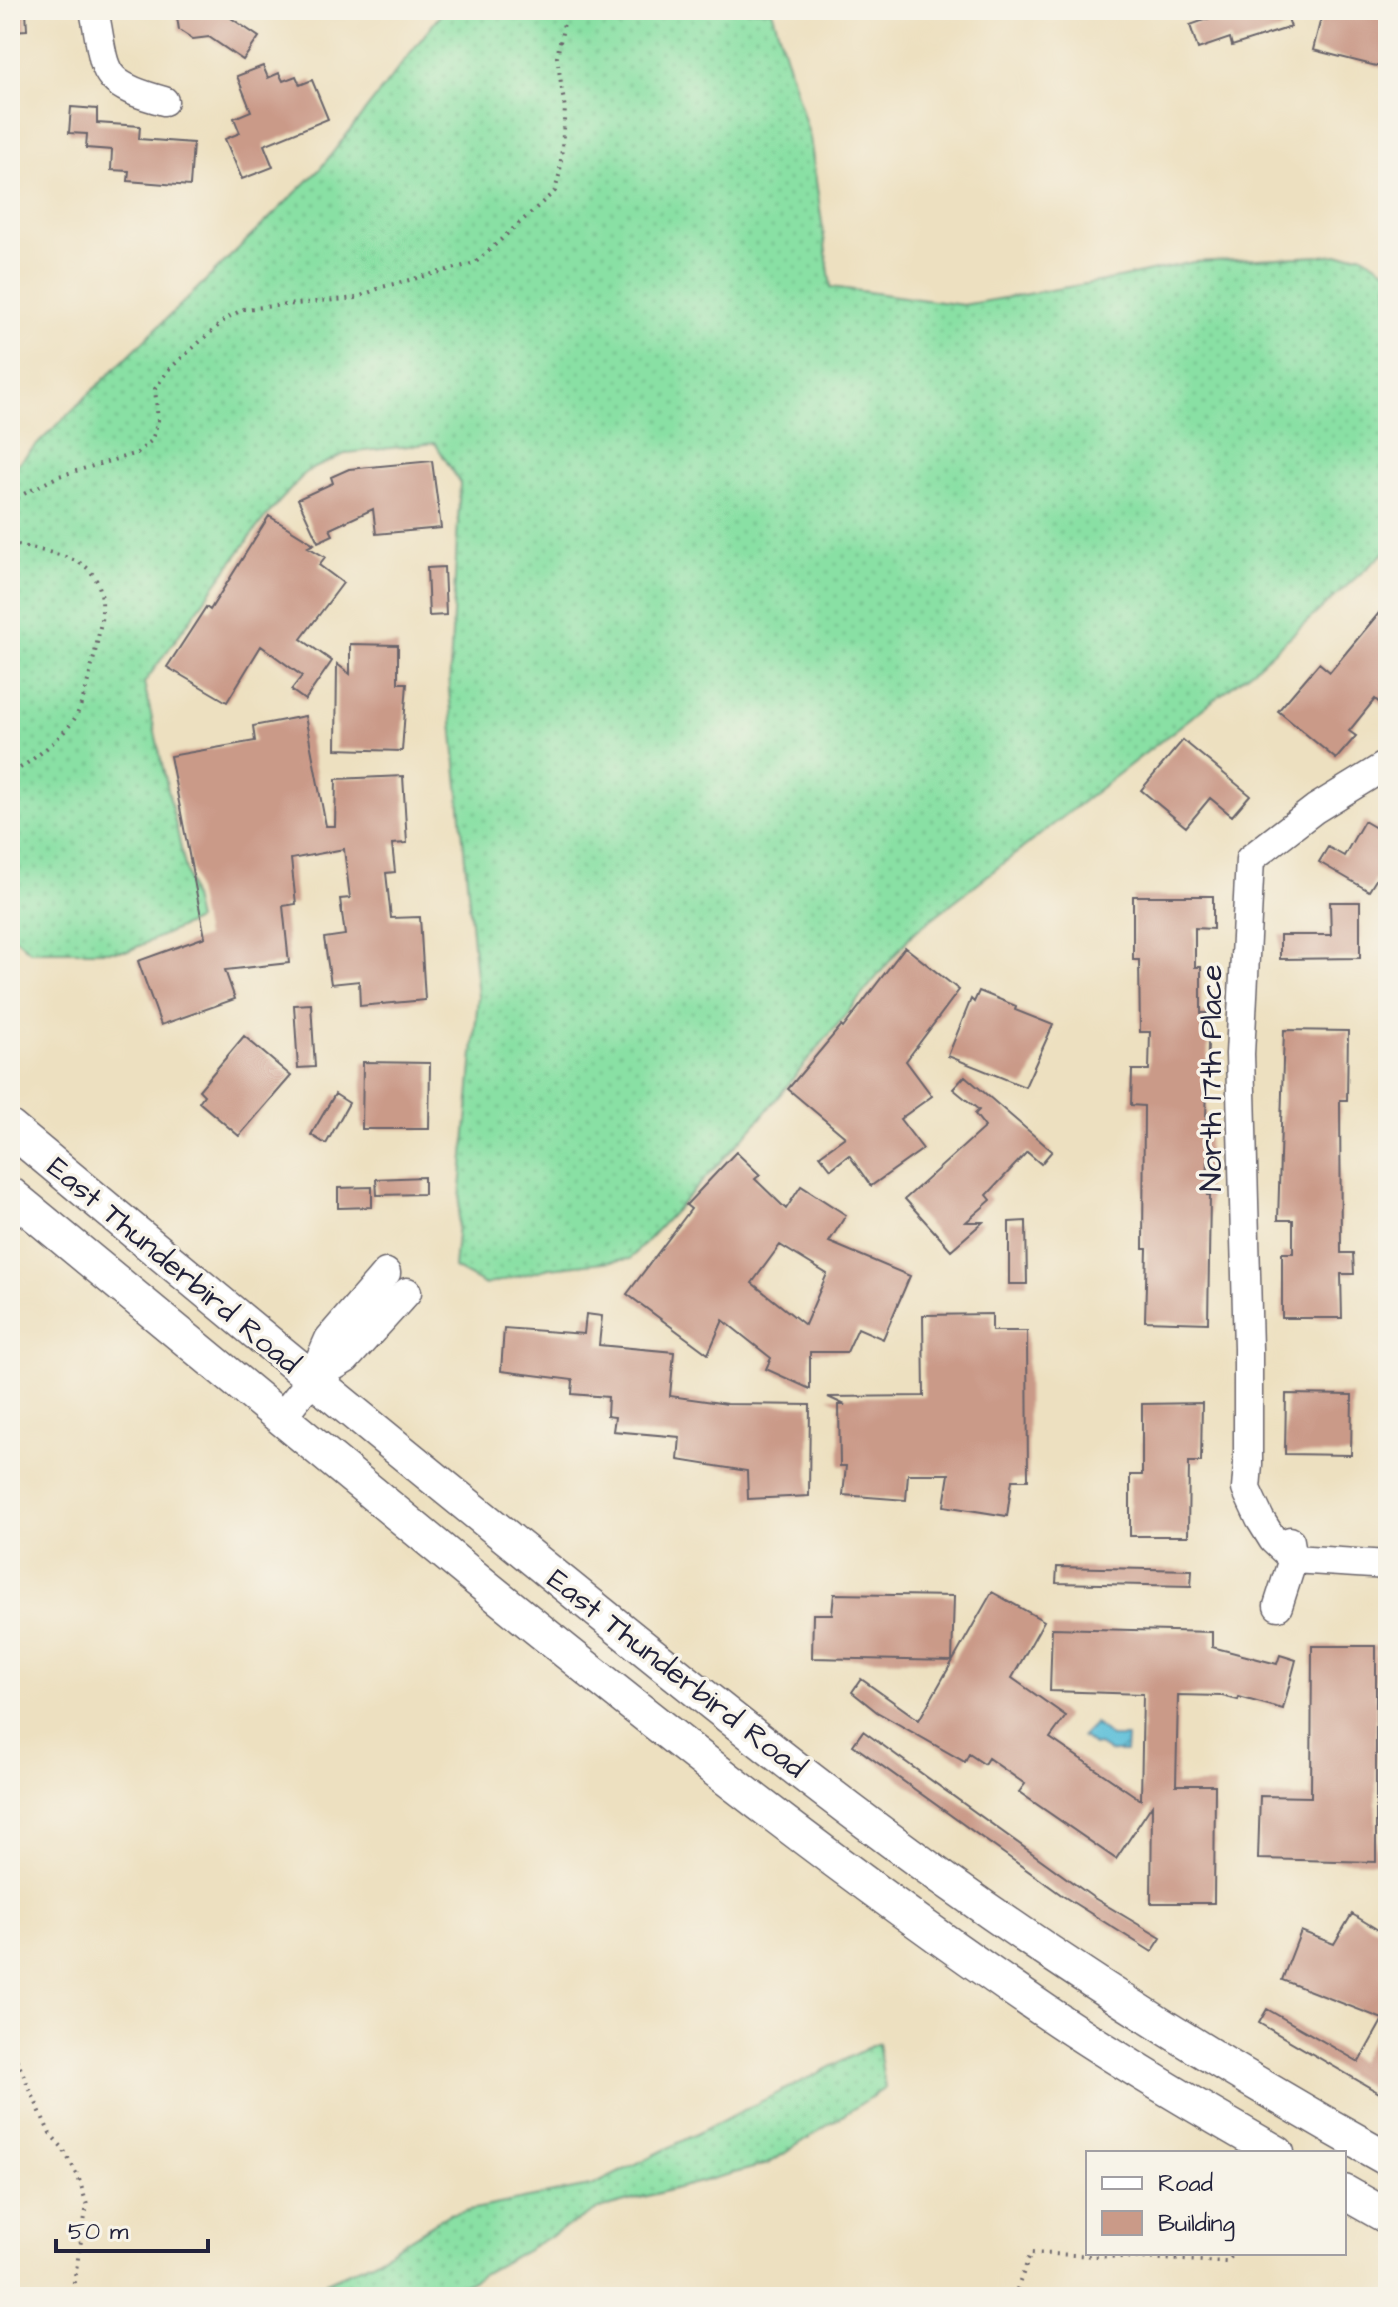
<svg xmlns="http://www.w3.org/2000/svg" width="1398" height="2307" font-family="'Architects Daughter',sans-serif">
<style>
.grass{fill:url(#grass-dots);stroke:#568170;stroke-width:2}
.water{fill:url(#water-waves);stroke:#3e708a;stroke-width:2}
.building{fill:#ca9a88;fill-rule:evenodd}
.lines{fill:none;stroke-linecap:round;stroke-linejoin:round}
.minor-casing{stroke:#69646a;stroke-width:31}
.major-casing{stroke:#69646a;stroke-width:37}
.path{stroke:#69646a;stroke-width:4;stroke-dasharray:2 6;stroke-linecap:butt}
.minor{stroke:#fff;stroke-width:28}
.major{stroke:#fff;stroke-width:34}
.labels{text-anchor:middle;stroke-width:7;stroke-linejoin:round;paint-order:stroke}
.street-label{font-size:30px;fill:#22223b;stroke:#f7f3e8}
</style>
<defs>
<pattern id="grass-dots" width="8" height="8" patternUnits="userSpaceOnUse" patternTransform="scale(2)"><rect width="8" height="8" fill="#89e0a4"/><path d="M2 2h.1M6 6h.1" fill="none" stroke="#76c08e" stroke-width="1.8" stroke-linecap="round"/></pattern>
<pattern id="water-waves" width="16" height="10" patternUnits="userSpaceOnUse" patternTransform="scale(2)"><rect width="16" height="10" fill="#5bbfd9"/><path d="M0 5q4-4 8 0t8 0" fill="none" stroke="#4b9bb1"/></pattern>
</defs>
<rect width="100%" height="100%" fill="#f7f3e8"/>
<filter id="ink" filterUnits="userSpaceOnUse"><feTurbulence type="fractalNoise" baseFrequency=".0125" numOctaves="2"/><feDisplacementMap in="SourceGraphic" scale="16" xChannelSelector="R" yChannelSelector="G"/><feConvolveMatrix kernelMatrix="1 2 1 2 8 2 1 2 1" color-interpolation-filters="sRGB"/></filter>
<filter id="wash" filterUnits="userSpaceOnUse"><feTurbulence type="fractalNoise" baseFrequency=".006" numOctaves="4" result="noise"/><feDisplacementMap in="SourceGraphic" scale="32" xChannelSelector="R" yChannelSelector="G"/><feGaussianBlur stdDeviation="1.8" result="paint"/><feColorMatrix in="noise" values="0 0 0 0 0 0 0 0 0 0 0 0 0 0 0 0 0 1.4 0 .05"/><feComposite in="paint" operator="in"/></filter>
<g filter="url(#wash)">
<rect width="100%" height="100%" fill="#ede0c0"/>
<path class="grass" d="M444,10H772L810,138L831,287L963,305L1109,280L1193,262L1361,254L1388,271V549L1255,668L912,934L754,1126L630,1259L550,1268L485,1285L454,1268L478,997L449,690L460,483L435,443L347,453L306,472L262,521L144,683L197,920L128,951H30L10,933V471L319,170Z
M878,2043L885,2088L768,2164L599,2209L445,2295L434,2297H309L319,2285L372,2262L449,2214L594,2185Z"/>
<path class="water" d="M1095,1723L1110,1737H1127L1126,1752H1110L1099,1745L1094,1746L1082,1736Z"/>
<g id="blocks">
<path class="building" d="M10,10H26L27,30L10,31Z
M176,10H219L259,37L243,60L209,37L193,39L179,30Z
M1217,10H1285L1291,27L1232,46L1230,38L1198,49L1190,25L1219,15Z
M1323,10H1362L1388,17V69L1313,50Z
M263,66L268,78L279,73L283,81L296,76L300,85L312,80L328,119L264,145L273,167L242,179L225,139L240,133L234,118L251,111L237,76Z
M71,107L97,109V123L140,126L139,139L193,143L190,186L128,181L129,171L111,170L112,150L86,148L87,134L69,133Z
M432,461L441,528L376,534L373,509L330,529L333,535L318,542L298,499L333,483L331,477L349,469Z
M269,516L314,544L308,547L325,557L319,565L343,583L301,639L332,661L305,700L291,690L302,676L261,646L227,702L167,667L206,607L210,610Z
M444,567L446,615L429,616L427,568Z
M1388,602V710L1375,699L1349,731L1356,736L1336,759L1278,711L1319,663L1330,672Z
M350,644L398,645V683H407L402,751L336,749L337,664L350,674Z
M305,716L326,826H335L336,779L403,776L407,843L392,844L395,872L386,873L391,918L420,917L425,1000L360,1006L359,981L331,984L324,938L345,935L340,899L350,898L344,849L291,859L296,904L283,906L289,963L225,970L235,999L161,1025L138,961L205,937L170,756L255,741L253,726Z
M1183,740L1250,795L1232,816L1210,798L1186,827L1141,790Z
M1364,821L1388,835V884L1377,878L1369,891L1319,862L1328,847L1344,856Z
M1133,896H1213V929L1195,928V967H1201V1013H1207L1208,1046L1206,1119L1209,1120L1207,1195H1210L1208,1323L1145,1321L1147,1249H1143L1144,1106L1131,1105L1132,1070H1149L1150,1032H1140L1139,960H1133Z
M1330,902H1360V958L1280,959V935H1331Z
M905,947L959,990L906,1061L932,1096L900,1119L923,1149L871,1186L849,1155L831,1169L820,1155L845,1137L788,1089L841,1026L843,1028Z
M979,991L1016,1006L1015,1010L1053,1025L1025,1087L948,1056L971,999L974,1002Z
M311,1004L315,1067L298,1068L294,1005Z
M1284,1030L1348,1031L1347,1100H1340L1341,1253H1353L1354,1274H1341L1342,1318H1282V1253H1293V1220H1278Z
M244,1036L291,1076L239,1136L199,1102L204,1095L199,1090Z
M363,1062L430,1063L429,1129H362Z
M965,1076L1052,1151L1041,1164L1027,1152L987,1195L991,1200L966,1222H983L951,1250L905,1199L985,1127L975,1114L979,1110L953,1089Z
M335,1094L349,1103L326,1144L311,1135Z
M736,1152L760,1175L755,1179L786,1209L801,1186L846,1215L829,1242L910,1276L883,1339L858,1328L847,1352H810V1389L766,1369L771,1358L723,1320L708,1354L627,1294L691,1209L686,1205ZM780,1245L827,1274L805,1325L752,1283Z
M424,1177V1194L377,1195L376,1179Z
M372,1187V1207L338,1208V1188Z
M1026,1221L1027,1284H1009V1222Z
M586,1314L602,1316L599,1345L674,1352L670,1396L727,1404L810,1405L809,1496L748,1499L747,1471L678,1460L680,1437L613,1431L615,1417L607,1416L608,1397L572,1394L573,1380L501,1371L504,1328L584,1334Z
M992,1314V1331H1027L1028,1480H1012L1007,1516L944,1506L949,1474H908L906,1500L843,1495L846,1466H840L839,1405H845L828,1397L924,1396L923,1315Z
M1286,1394L1352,1395L1351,1455L1285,1454Z
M1202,1403L1201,1462H1189L1188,1536H1130V1475H1142V1404Z
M1057,1567L1192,1570L1191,1586L1056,1583Z
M992,1592L1044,1621L1012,1678L1066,1716L1050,1738L1141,1800L1143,1694L1050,1691L1052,1628L1212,1632V1647L1277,1664L1280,1655L1296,1660L1283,1709L1239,1697L1238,1700L1222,1696L1178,1695L1176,1785H1215L1214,1903H1151L1152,1805L1116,1859L1019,1792L1025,1784L988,1758L984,1764L969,1754L965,1762L877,1712L852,1692L861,1679L919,1720Z
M834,1594L954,1596L952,1661L812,1658L813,1614H832Z
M1312,1646H1376V1862L1258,1859L1260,1796L1311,1797Z
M863,1731L1094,1898L1161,1938L1152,1952L1063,1896L853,1745Z
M1352,1914L1388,1936V2098L1259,2023L1267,2009L1359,2062L1383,2019L1282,1980L1301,1931L1334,1944Z"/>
</g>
</g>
<g filter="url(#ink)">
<use href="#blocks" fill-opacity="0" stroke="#69646a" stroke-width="2"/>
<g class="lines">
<defs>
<path id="minor" d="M94,10C107,71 96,83 164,101
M311,1380L346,1359L407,1292
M280,1419L311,1380L329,1339L386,1273
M1293,1559L1273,1540L1260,1519L1246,1489L1248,1464V1349L1240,1054L1250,859L1315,809L1388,764
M1293,1559L1388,1565
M1278,1606L1293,1559L1290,1541"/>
<path id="major" d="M10,1128C181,1271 352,1412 525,1552C664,1665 803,1778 948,1882C1089,1983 1237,2075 1388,2159
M10,1194C168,1325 326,1456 485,1586C667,1734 851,1879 1045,2011C1120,2062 1199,2108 1277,2153
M1344,2192L1388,2217"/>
</defs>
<use href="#minor" class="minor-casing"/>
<use href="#major" class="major-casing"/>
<path class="path" d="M10,501L59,476L137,453L152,440L158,421L155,389L168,370L227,318L244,309L356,298L382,287L475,263L555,191L560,172L565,109L557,57L564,23V10
M10,543C30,549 78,555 90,571C100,582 103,597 102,611C101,631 85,702 75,718C64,736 29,764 10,774
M10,2045L50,2134L62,2147L78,2176L87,2205L73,2288L74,2297
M1014,2297L1031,2253L1226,2262L1235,2253"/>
<use href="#minor" class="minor"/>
<use href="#major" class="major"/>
</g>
</g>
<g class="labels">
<g class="street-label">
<text transform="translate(1211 1078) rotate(-90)" y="10">North 17th Place</text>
<text transform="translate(174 1265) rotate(40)" y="10">East Thunderbird Road</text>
<text transform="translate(677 1673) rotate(38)" y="10">East Thunderbird Road</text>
</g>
</g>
<rect width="1398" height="2307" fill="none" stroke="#f7f3e8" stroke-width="40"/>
<rect x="1086" y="2151" width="260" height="104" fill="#f7f3e8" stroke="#a29fa3" stroke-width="2"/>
<rect x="1102" y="2177" width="40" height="12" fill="#ffffff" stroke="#a29fa3" stroke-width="2"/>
<text x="1158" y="2191" font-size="24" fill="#22223b">Road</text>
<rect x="1102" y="2211" width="40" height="24" fill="#ca9a88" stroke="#a29fa3" stroke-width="2"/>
<text x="1158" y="2231" font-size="24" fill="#22223b">Building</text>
<path d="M56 2239v12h152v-12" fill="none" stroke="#22223b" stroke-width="4"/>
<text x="68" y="2239" font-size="24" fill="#22223b" stroke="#f7f3e8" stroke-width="6" paint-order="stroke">50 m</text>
</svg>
